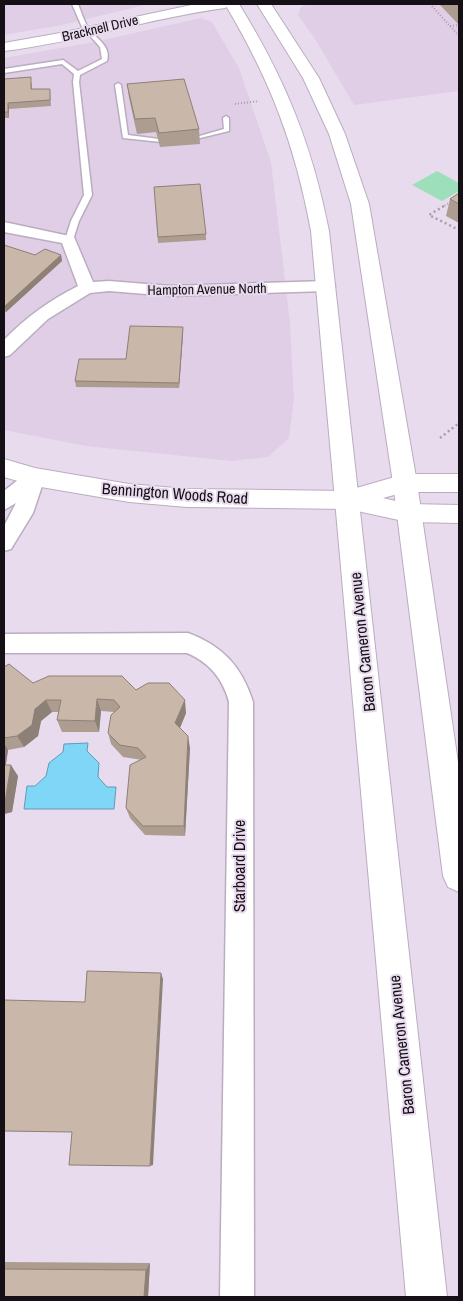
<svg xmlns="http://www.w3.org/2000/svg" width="463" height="1301" font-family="'Archivo Narrow',sans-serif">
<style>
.built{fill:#e0cee7}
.green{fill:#9cdfba}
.water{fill:#80d6f6;stroke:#609bb3}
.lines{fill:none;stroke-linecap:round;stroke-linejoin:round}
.lane-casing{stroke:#baadbf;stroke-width:3}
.street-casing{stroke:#baadbf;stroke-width:3}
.secondary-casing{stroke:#baadbf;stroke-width:2}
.primary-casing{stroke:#baadbf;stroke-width:2}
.path-far1{stroke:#a89dac;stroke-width:2;stroke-dasharray:1 2;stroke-linecap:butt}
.path{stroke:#a89dac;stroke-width:2.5;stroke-dasharray:2 3;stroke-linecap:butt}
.lane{fill:#fff;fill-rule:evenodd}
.street{fill:#fff;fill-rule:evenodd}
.secondary{fill:#fff;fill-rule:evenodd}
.primary{fill:#fff;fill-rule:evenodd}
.wall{fill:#ad9d91}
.shaded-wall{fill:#8d8076}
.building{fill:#c9b7a9;stroke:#8d8076}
.labels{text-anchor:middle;stroke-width:4;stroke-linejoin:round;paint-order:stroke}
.far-street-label{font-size:14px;fill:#151016;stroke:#e9dbee}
.street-label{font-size:16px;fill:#151016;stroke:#e9dbee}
</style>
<rect width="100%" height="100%" fill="#e9dbee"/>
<path class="built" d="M4,4H149L62,25L4,35Z
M308,4H459V91L354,105L317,42L298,15L301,7Z
M201,18L212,22L239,68L271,162L290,323L294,400L289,438L268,457L231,461L86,446L4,430V58L94,42Z"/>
<path class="green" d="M437,171L459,183V191L442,201L412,185Z"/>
<path class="water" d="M88,743L87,751L99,763L98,777L107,787H116L114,809H24L27,786H35L46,776L49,763L63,752L64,744Z"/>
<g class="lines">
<defs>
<path id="lane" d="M72,4H78C81,11 83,19 87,26C94,38 112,45 107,61L80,75L79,82L92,195L79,221L73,240L69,242L65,240L71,221L84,195L73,82L74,74L62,64L4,73V69L63,60L78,71L102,59L100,47L82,27Z
M118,83L121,85L128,135L159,139L162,141L161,142L123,138L115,85Z
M226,116L229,118V131L196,139V137L224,129L223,118Z"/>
<path id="street" d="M4,222L74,237L93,282L109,281L171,286L327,281L333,282L335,286L333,290L327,291L171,296L109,291L90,293L48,319L10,355L4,357V340C25,318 50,300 78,286L62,243L4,232Z
M35,470L42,472L45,477L33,513L11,549L4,551V526L16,503L4,510V491L28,472Z
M188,633C223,646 242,667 253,702L254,1297H220L229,702C223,679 209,662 187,653H4V634Z"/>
<path id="secondary" d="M196,4H232L225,8C150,18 78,42 4,51V43L60,33Z
M4,459L35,468L129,484L187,489L346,491L405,474H459V492H405L383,498L408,504L459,505V523L408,522L348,509L187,507L129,502L35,486L4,477Z"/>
<path id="primary" d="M225,4H239C285,79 312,144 329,231L447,1297H406L311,231C295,144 270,80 225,4Z
M257,4H271L319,78L345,134L369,204L417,483L459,769V892L448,887L443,876L393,483L351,204L329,134L303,78Z"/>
</defs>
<use href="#lane" class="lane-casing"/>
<use href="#street" class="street-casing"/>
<use href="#secondary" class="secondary-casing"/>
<use href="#primary" class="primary-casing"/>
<path class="path-far1" d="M430,4L459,36
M450,26L459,25
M235,104L259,101
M442,207L451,202"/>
<path class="path" d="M444,206L429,215L459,230
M440,438L459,423"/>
<use href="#lane" class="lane"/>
<use href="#street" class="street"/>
<use href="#secondary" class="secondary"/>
<use href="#primary" class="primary"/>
</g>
<path class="wall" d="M441,4H459V25L440,5Z
M4,79L32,83V89H50L51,106L9,109V118H4Z
M127,84L199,129L200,144L160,147L156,132L137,134L129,98Z
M154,187L206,234V240L158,243Z
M459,193V223L446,216L450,199Z
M4,245L35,255H61L62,261L6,312L4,311Z
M183,327V333L179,388L76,387L75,381L126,359Z
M4,667L33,683L136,690L186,713L180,728L190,748L185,836L145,835L130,818L126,808L142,760L123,757L111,744L108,733L114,712L101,711L99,732H62L57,720L59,712H52L41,721L38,736L24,747L8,750L6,765L18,776L12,812L4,814Z
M4,1262L150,1263L148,1297H4Z"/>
<path class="shaded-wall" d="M8,103L9,109V118L8,112Z
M61,255L62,261L6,312L5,306Z
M183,327V333L179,388V383Z
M97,699L101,711L99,732L95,721Z
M46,700L52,712L41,721L38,736L24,747L17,736L35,709Z
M185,700L186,713L177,735L175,723Z
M188,736L190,748L185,836L184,826Z
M4,743L8,750L4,776Z
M11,765L18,776L12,812L4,814V802Z
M161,973L163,979L153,1165L150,1166Z
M150,1263L148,1297H144L146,1270Z"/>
<path class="building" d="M31,77V89H50V100L8,103V112H4V79Z
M184,79L199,129L159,133L155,118L135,119L127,84Z
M200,184L206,234L158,237L154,187Z
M459,193V204L450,199Z
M4,245L35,255L45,249L61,255L5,306H4Z
M130,326L183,327L179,383L75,381L79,359H126Z
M9,664L33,683L49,676H122L136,690L148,683H169L185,700L175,723L188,736L184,826H143L126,808L130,765L146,757L138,748L120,745L108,733L111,715L120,707L114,700L97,699L95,721L57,720L61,700H46L35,709L32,725L17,736L4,738V667Z
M4,765H11L5,802H4Z
M87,971L161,973L150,1166L69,1165L72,1132L4,1131V1000L85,1002Z
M4,1269L146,1270L144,1297H4Z"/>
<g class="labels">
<g class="far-street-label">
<text transform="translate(100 28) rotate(-13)" y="5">Bracknell Drive</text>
<text transform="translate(207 289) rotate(-1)" y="5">Hampton Avenue North</text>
</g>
<g class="street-label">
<text transform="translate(175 493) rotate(4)" y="6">Bennington Woods Road</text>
<text transform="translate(362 642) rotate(-96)" y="6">Baron Cameron Avenue</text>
<text transform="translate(239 866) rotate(-90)" y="6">Starboard Drive</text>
<text transform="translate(401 1045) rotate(-96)" y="6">Baron Cameron Avenue</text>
</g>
</g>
<rect width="463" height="1301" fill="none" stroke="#151016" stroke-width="10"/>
</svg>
